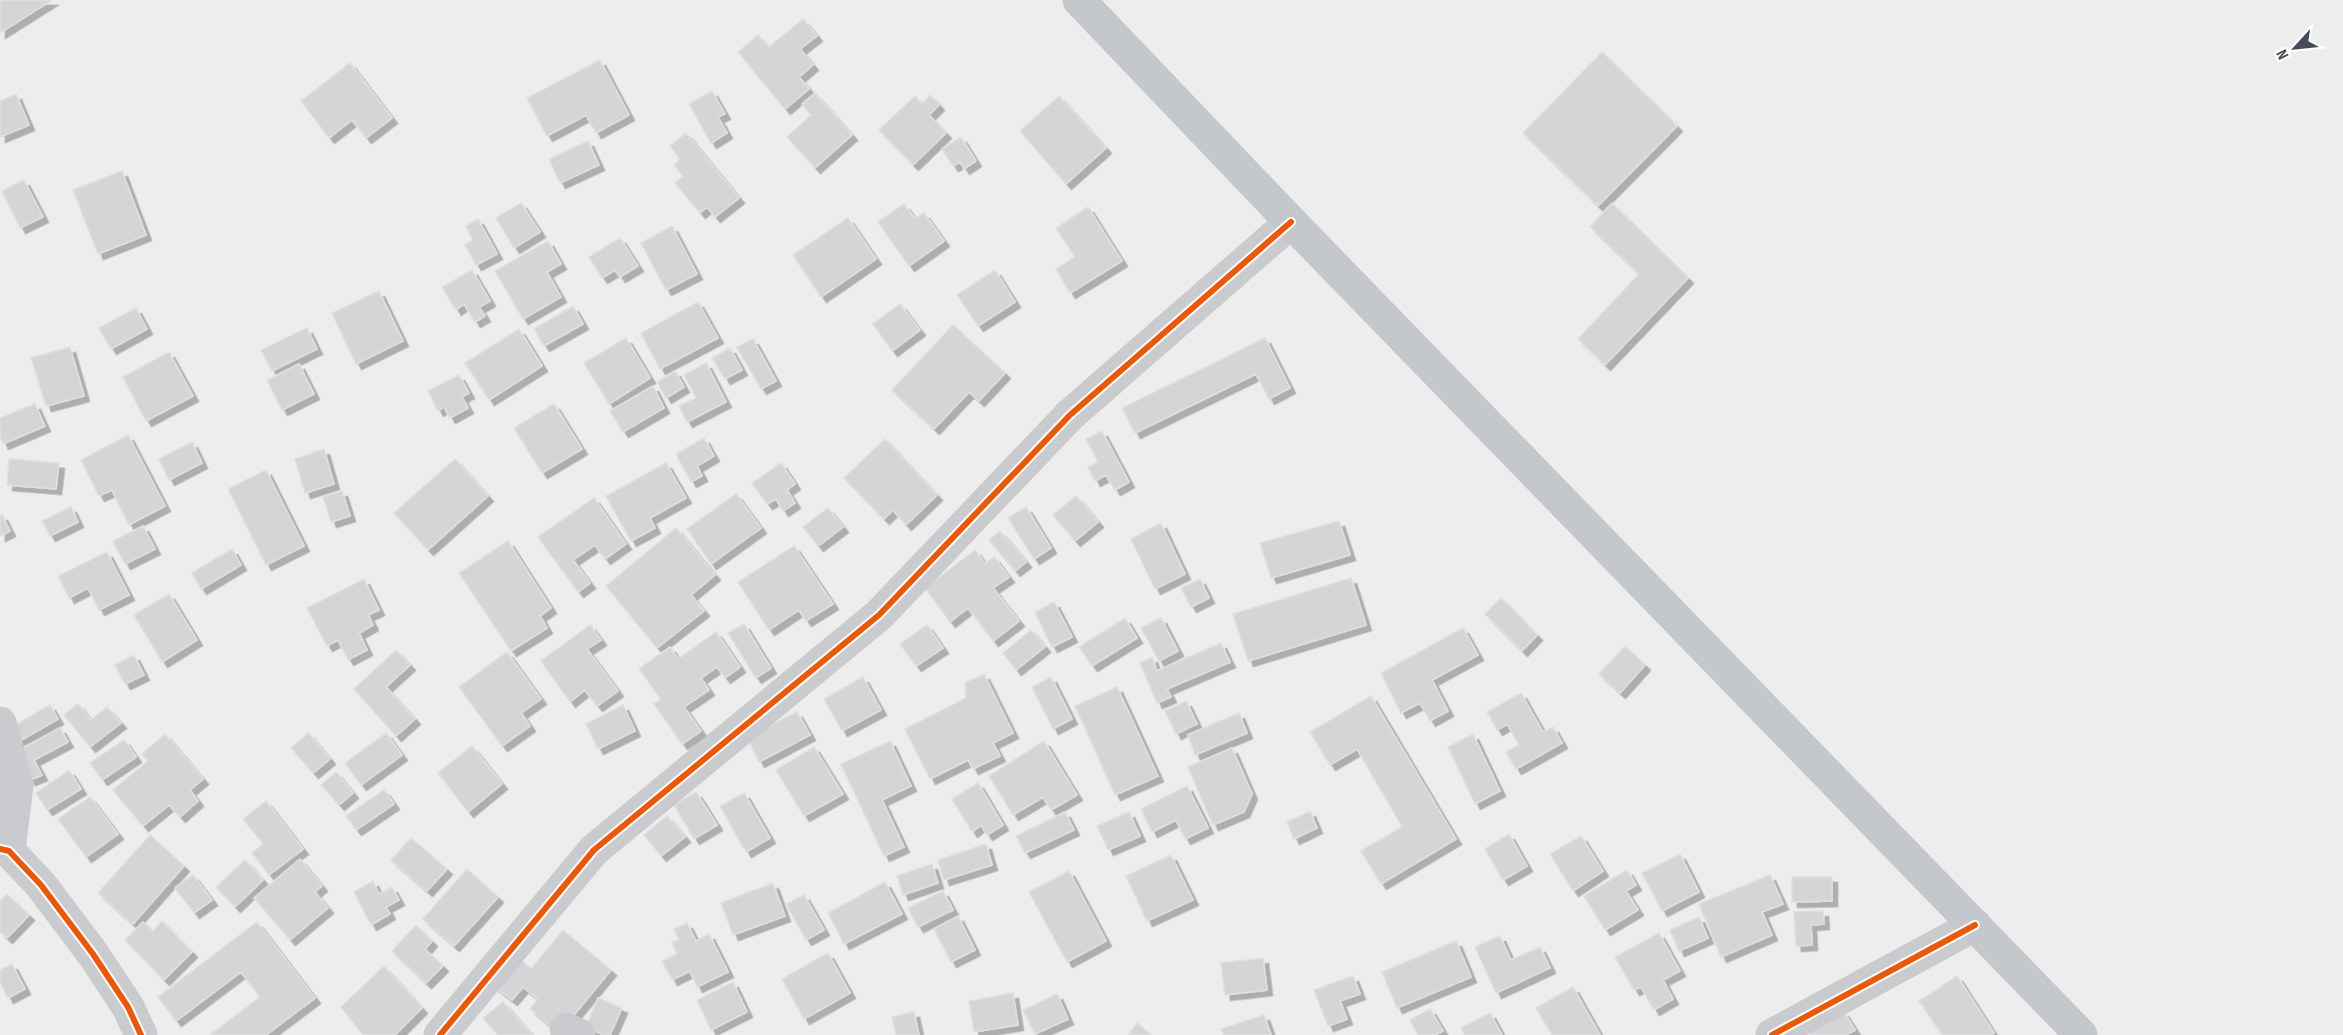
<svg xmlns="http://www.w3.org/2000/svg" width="2343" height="1035" font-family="'Sofia Sans Condensed',sans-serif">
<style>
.building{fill:#d5d5d7;stroke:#dfdfe0;stroke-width:1.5;filter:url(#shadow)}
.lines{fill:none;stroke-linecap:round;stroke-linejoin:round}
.minor{stroke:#c9cbce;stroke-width:33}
.major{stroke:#c4c7cb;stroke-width:33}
.cycleway-casing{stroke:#fff;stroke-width:10}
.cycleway{stroke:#e8590c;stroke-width:6}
</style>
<defs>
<filter id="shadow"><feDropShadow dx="5.5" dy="5.5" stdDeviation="0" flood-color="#0004"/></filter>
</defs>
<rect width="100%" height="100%" fill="#eeeded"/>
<path class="building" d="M0,0H52L0,33Z
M803,19L817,36L800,49L813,65L799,77L809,89L785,109L738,52L758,35L769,47Z
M1602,52L1677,126L1598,206L1523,133Z
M600,60L629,115L596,133L586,115L547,136L527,98Z
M350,63L392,118L366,138L352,120L329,138L301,101Z
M712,91L725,114L718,117L727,133L711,143L689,104Z
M815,93L852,135L815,168L787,137L811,115L802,104Z
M16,94L29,125L0,137V101Z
M930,95L939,105L929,115L946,133L913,165L879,130L915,96L922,104Z
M1059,96L1106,148L1066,184L1020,131Z
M686,133L739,198L715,217L707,207L700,213L675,183L683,176L674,165L680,159L670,146Z
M961,137L976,161L964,169L960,162L953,166L942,149Z
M588,141L599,165L560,183L549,159Z
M122,171L146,235L98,254L73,190Z
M24,180L43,217L20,228L2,191Z
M521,203L540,232L514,248L496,218Z
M1612,203L1688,278L1605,365L1578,339L1639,274L1590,227Z
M904,204L915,219L924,213L944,241L909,266L878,222Z
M1088,207L1122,261L1070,293L1056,269L1075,257L1056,228Z
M848,218L876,259L821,297L793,255Z
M478,219L497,254L476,265L465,245L473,240L466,226Z
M672,226L697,274L666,290L641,243Z
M620,238L638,266L620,277L615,270L602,278L589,257Z
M548,241L561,264L547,272L561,297L523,319L495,271Z
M472,270L490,301L479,307L485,316L475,322L464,304L456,310L442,287Z
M995,270L1015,302L978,326L957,295Z
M379,291L403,341L356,364L332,313Z
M698,302L718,338L660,369L641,333Z
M900,304L920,330L892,351L873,324Z
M573,306L583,324L544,346L534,329Z
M136,308L147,329L111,349L99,328Z
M953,325L1005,373L979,401L969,392L934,429L892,390Z
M307,328L317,349L272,371L261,350Z
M519,329L542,366L489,400L465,363Z
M626,338L650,378L609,404L584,363Z
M1265,338L1290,388L1269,399L1256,374L1135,433L1122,408Z
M753,339L776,381L761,389L737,347Z
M70,347L84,396L46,406L31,358Z
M730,348L742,370L725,379L712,358Z
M169,352L193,396L146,421L123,377Z
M706,363L726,402L687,422L679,406L696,398L684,375Z
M299,364L314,394L282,410L267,380Z
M675,371L684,387L666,398L657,382Z
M459,375L469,393L462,397L468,408L450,418L444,407L438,411L428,391Z
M653,386L664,408L623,432L610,411Z
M35,404L45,426L3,444L0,436V418Z
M554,404L582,449L542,473L514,428Z
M1102,431L1129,482L1115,490L1106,475L1095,481L1088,467L1098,462L1086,439Z
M128,435L165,506L129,525L112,490L99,496L81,460Z
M704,438L714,456L697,466L702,476L691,482L676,454Z
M885,439L937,495L906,525L893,510L884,519L844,478Z
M192,442L202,463L169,480L159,459Z
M324,449L334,484L305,493L295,459Z
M9,459L59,463L56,489L7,485Z
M455,459L488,496L428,550L394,513Z
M666,463L686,498L650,518L655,528L631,541L606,496Z
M781,463L795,484L787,490L795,503L783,511L776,499L767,504L752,483Z
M266,470L304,546L266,565L228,489Z
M342,491L350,516L331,522L323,497Z
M736,494L761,528L711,564L687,529Z
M1076,496L1098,522L1075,541L1053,515Z
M594,498L626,544L605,559L595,545L573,560L590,583L578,592L538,537Z
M71,507L78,522L50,536L42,521Z
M1026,507L1051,548L1034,559L1008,518Z
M828,508L843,527L818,546L803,527Z
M2,515L10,531L0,536V516Z
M1339,521L1350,555L1271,578L1260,543Z
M1161,523L1185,574L1155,589L1131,539Z
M143,526L155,549L125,564L113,541Z
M676,528L715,575L691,595L704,611L657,648L606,586Z
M1000,531L1026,562L1015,571L989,540Z
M508,541L551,608L540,616L547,628L511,651L459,573Z
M794,546L833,604L806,621L799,610L769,630L738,582Z
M232,549L241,565L201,589L192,573Z
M975,550L985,564L994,557L1009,577L993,588L1019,621L993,641L968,608L950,622L925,588Z
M107,552L129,595L99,610L88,588L69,598L58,576Z
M1351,578L1366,625L1248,661L1233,614Z
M364,579L379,610L368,615L373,625L359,633L367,650L348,660L338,640L327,646L307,608Z
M1200,579L1209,598L1191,607L1181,588Z
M169,594L197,640L162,662L134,615Z
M1501,598L1537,635L1522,651L1485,614Z
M1054,602L1072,637L1052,647L1035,612Z
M1125,618L1137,638L1092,666L1079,647Z
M1161,618L1178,651L1159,661L1141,628Z
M744,624L771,668L756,678L728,633Z
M590,625L601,640L587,649L618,691L597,706L585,690L570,702L541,661Z
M927,625L943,648L916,666L900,644Z
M1463,628L1478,655L1432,680L1448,711L1430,721L1420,703L1401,713L1381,673Z
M1031,630L1045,647L1016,670L1003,653Z
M716,632L740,667L725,678L717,667L701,678L709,690L684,707L701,731L682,744L654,704L661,699L639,669L670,647L678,659Z
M1221,643L1230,662L1167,689L1171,697L1157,703L1140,663L1152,657L1157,671Z
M1625,646L1645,665L1620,693L1599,674Z
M396,650L410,665L386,687L415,719L396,736L354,689Z
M507,652L541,699L521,713L530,726L502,746L459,687Z
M134,655L144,675L125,684L115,665Z
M984,674L1013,733L993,743L1000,756L973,769L968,760L930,779L905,729L966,698L965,683Z
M863,677L881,710L842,731L824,699Z
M1051,677L1072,719L1053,729L1032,687Z
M1117,687L1158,776L1115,795L1075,706Z
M1521,693L1543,732L1553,727L1562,743L1516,769L1506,752L1519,745L1507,724L1497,730L1487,712Z
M1371,696L1456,839L1381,884L1361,851L1402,827L1357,749L1330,765L1310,732Z
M1186,701L1197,724L1176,734L1165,711Z
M78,704L91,720L107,707L121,723L90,747L64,715Z
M50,705L58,719L18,742L10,728Z
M623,705L635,731L598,749L586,724Z
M797,712L810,735L759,762L747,737Z
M1239,713L1247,733L1195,755L1188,735Z
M60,728L68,742L34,760L42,775L30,780L15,752Z
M308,733L330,759L313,773L291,748Z
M386,733L402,755L361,785L345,763Z
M165,734L203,779L190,790L198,801L180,817L169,805L143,826L113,790L148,761L142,754Z
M1473,734L1500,791L1475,804L1448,747Z
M124,740L136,757L102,780L90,763Z
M890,741L911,786L882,800L904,847L884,856L841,764Z
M1044,741L1077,795L1051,810L1043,797L1013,815L989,776Z
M472,746L502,784L468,812L438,773Z
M814,747L843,794L804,816L776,770Z
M1232,748L1252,794L1244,812L1213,825L1188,767Z
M69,770L81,789L47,810L36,793Z
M336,772L353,793L339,805L321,785Z
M978,783L1003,825L987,835L981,825L972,832L952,799Z
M1187,786L1208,828L1185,839L1176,820L1152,832L1141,809Z
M384,790L394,804L356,830L346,816Z
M696,792L717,825L694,839L674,805Z
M744,793L770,838L746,852L720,806Z
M90,797L118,834L86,857L58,819Z
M266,801L303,849L269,875L252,853L263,844L243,819Z
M1310,811L1317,828L1294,839L1287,822Z
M1065,812L1074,830L1025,853L1016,836Z
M1129,812L1140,836L1108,850L1097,826Z
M667,816L685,837L661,856L644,835Z
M1509,834L1527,866L1503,880L1485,849Z
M150,835L184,866L133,924L98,893Z
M1581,836L1603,871L1573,891L1550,854Z
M411,838L447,869L427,891L391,860Z
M986,844L992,865L944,880L938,860Z
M1680,854L1699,892L1662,911L1642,873Z
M1171,855L1193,900L1147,921L1126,876Z
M300,859L322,886L315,892L328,908L290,940L254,898Z
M245,860L263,880L235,907L216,887Z
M932,864L938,883L903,895L897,876Z
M467,869L498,897L454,946L423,919Z
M1627,870L1636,885L1626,891L1638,910L1605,930L1584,896Z
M1069,871L1106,941L1067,962L1029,892Z
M193,875L212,900L194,913L175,888Z
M1770,875L1783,904L1762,912L1772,935L1721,957L1699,904Z
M1792,877H1832V901L1792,902Z
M373,881L379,894L392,887L399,900L386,907L390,914L371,925L354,892Z
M885,882L902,914L844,944L828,913Z
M773,883L785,916L733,935L721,903Z
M943,891L953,910L918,927L908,908Z
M7,894L29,915L7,938L0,932V901Z
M804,895L824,930L806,940L786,904Z
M1823,911L1824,924L1811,925L1812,945L1796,946L1794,912Z
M958,916L975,950L951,962L934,929Z
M1699,917L1708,938L1679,951L1670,930Z
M162,921L192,952L164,980L125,940L143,922L153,931Z
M257,922L315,998L266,1035H210L260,997L241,972L176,1021L158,997Z
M687,923L696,941L709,934L728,972L697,987L690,971L672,980L662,961L677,954L672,942L679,940L674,929Z
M416,925L432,941L425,949L443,966L426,983L392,951Z
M563,930L611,970L559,1033L530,1009L538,999L523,987L512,1000L494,986L517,957L531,969Z
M1659,933L1680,971L1663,980L1673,999L1654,1010L1641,987L1634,990L1615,957Z
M1500,936L1511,960L1540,947L1550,968L1496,993L1475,947Z
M1456,941L1471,977L1397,1008L1382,972Z
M828,953L850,993L804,1019L782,979Z
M1263,958L1267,990L1225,995L1221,963Z
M12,964L25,989L8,998L0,982V970Z
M384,966L422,1008L395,1035H363L341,1007Z
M1353,976L1360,994L1340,1001L1347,1019L1328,1026L1314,990Z
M1957,976L1994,1033L1990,1035H1942L1919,1001Z
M733,982L747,1012L711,1030L697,1000Z
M1573,987L1600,1035H1552L1536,1008Z
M1013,993L1018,1025L974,1032L969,1001Z
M1057,994L1068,1019L1035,1034L1023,1010Z
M598,998L622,1008L610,1035H604L586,1027Z
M503,1002L532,1035H498L483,1018Z
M1430,1009L1443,1031L1435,1035H1418L1410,1020Z
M1843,1011L1855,1030L1846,1035H1810L1808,1031Z
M914,1012L919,1035H896L892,1017Z
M1490,1013L1502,1035H1465L1461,1028Z
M1264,1015L1271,1035H1224L1221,1029Z
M1137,1023L1151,1035H1128Z"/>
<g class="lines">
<path class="minor" d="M0,723L17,785L9,851
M0,849L9,851L41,885L93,954L128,1007L141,1035
M566,1029L579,1035
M440,1035L594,850L879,615L1070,415L1291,222
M1772,1035L1975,925"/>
<path class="major" d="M1079,0L1291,222L2081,1035"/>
<defs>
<path id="cycleway" d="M0,849L9,851L41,885L93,954L128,1007L141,1035
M440,1035L594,850L879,615L1070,415L1291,222
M1772,1035L1975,925"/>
</defs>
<use href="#cycleway" class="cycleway-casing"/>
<use href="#cycleway" class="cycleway"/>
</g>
<g transform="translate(2295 48) rotate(243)" stroke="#ffffff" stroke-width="4.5" paint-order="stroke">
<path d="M0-4.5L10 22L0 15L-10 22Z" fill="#454c58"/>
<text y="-9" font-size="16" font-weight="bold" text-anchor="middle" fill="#454c58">N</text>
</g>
</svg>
